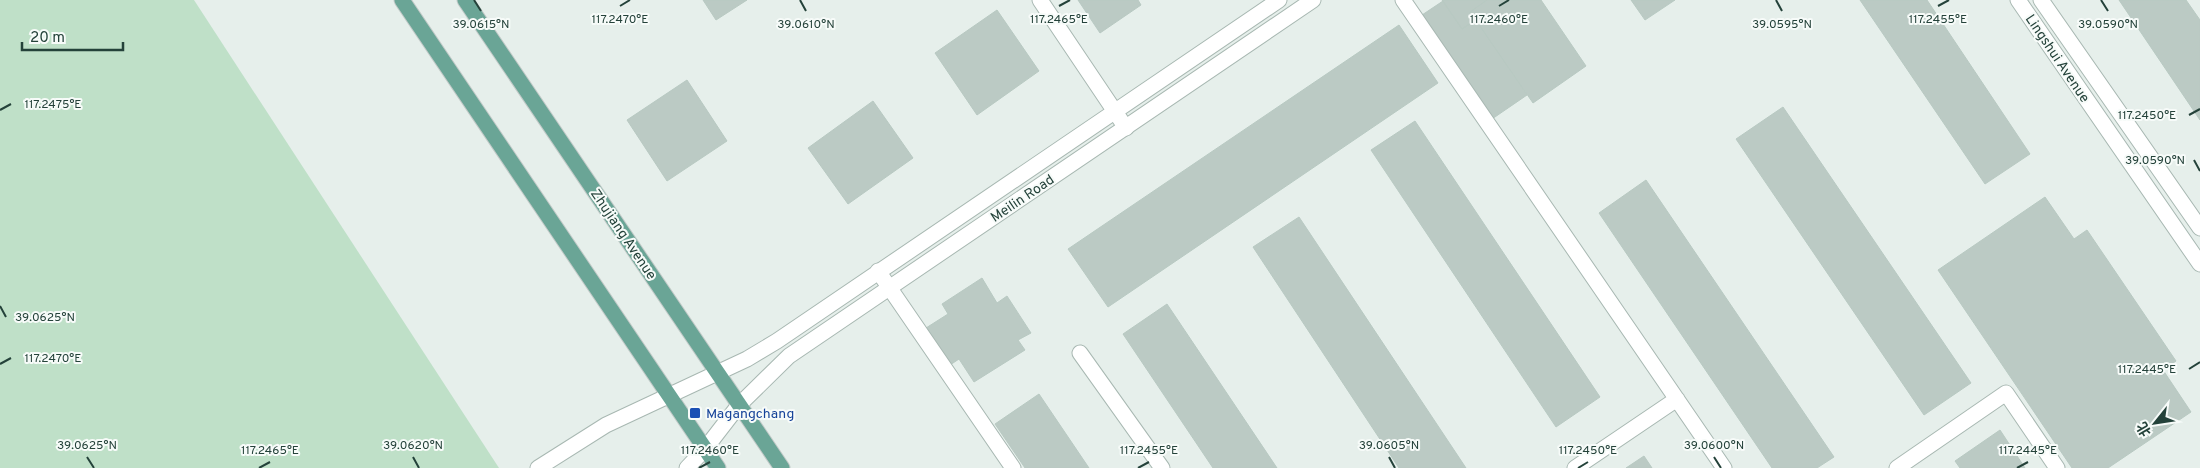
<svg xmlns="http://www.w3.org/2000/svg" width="2200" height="468" font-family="Overpass,'Noto Sans SC',sans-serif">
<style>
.green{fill:#bfe0c8}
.building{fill:#bbcac4;stroke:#b8c9c2}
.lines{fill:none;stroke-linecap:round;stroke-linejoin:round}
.minor-casing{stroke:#a8b8b2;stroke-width:17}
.tertiary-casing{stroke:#a8b8b2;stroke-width:17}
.primary-casing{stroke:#c2cac8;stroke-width:17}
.minor{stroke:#fff;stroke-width:15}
.tertiary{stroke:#fff;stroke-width:15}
.primary{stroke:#6aa596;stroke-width:15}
.ticks{fill:none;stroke:#24423a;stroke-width:2}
.transit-dot{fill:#1a4fb4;stroke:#f7fbf9;stroke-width:2}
.labels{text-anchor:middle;stroke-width:4;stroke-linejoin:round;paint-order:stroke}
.street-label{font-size:14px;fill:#24423a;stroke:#f7fbf9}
.transit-label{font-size:14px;fill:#164399;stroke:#f7fbf9;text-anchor:start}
.ticks-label{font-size:12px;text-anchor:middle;fill:#24423a;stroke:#f7fbf9;stroke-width:4;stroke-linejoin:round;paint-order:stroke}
</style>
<rect width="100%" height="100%" fill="#e6efeb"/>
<path class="green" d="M0,0H194L499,468H0Z"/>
<path class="building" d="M703,0H747L716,20Z
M1078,0H1138L1141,5L1100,33Z
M1442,0H1487L1470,12L1476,20L1462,29Z
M1487,0H1541L1586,66L1533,103L1470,12Z
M1631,0H1675L1645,20Z
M1860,0H1927L2030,154L1985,184Z
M2119,0H2186L2200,20V120Z
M1443,1L1462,29L1476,20L1527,95L1492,119L1422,15Z
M997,10L1039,71L977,115L935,53Z
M1399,25L1438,83L1108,307L1068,249Z
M687,80L727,141L667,181L627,120Z
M873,101L913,158L848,204L808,148Z
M1783,107L1971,383L1924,415L1736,139Z
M1415,121L1600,397L1556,427L1371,150Z
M1646,180L1834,457L1817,468H1772L1599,213Z
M2045,197L2074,239L2087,230L2176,361L2163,370L2191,412L2108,468H2072L1938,270Z
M1299,217L1466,468H1399L1253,247Z
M982,278L997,303L1007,296L1031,333L1018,340L1025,350L974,382L959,359L950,365L926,328L948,314L942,304Z
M1167,304L1277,468H1213L1123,334Z
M1039,394L1089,468H1025L995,424Z
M2000,430L2025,468H1960L1955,461Z
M1644,456L1652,468H1626Z"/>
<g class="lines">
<defs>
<path id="minor" d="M1040,0L1126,128
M1403,0L1724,468
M2018,0L2200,264
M2041,0L2200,228
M878,271L1013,468
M1080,353L1162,468
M1575,468L1677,399
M1897,468L2006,393L2057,468"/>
<path id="tertiary" d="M538,468L606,425L747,359L777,341L1279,0
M687,468L705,449L739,405L789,356L1313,0"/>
<path id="primary" d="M402,0L718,468
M465,0L782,468"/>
</defs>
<use href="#minor" class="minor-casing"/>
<use href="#tertiary" class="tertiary-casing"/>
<use href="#primary" class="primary-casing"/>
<use href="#minor" class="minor"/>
<use href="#tertiary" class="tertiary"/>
<use href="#primary" class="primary"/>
</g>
<path class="ticks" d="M474,0L481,11M800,0L806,11M1776,0L1782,11M2101,0L2108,11M620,6L630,0M1059,6L1070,0M1499,6L1509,0M1938,6L1949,0M0,110L11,104M2189,115L2200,109M2194,160L2200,171M0,306L6,317M0,364L11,358M2189,369L2200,362M87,457L94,468M413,457L419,468M1389,457L1395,468M1714,457L1721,468M259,468L270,462M699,468L710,462M1138,468L1149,462M1578,468L1588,462M2017,468L2028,462"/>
<rect class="transit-dot" x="689" y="407" width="12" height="12" rx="2.5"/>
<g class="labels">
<g class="street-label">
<text transform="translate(2058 58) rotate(56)" y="5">Lingshui Avenue</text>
<text transform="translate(1022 198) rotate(-34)" y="5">Meilin Road</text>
<text transform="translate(624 234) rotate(56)" y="5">Zhujiang Avenue</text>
</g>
<g class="transit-label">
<text x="706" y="418">Magangchang</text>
</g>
</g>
<g class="ticks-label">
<text x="620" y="23">117.2470°E</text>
<text x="1499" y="23">117.2460°E</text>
<text x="1059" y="23">117.2465°E</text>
<text x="1938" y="23">117.2455°E</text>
<text x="481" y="28">39.0615°N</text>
<text x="806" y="28">39.0610°N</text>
<text x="1782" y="28">39.0595°N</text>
<text x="2108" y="28">39.0590°N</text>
<text x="53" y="108">117.2475°E</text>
<text x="2147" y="119">117.2450°E</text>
<text x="2155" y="164">39.0590°N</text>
<text x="45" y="321">39.0625°N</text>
<text x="53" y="362">117.2470°E</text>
<text x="2147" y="373">117.2445°E</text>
<text x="87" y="449">39.0625°N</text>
<text x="413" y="449">39.0620°N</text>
<text x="1389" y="449">39.0605°N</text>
<text x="1714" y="449">39.0600°N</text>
<text x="270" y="454">117.2465°E</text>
<text x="710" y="454">117.2460°E</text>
<text x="1149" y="454">117.2455°E</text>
<text x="1588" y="454">117.2450°E</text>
<text x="2028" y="454">117.2445°E</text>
</g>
<g transform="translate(2155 423) rotate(240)" stroke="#f7fbf9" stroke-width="4" paint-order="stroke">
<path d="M0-4L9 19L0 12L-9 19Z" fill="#24423a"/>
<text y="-8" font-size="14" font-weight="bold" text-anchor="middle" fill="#24423a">北</text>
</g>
<path d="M22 42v8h101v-8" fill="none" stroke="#24423a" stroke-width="2.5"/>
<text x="30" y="42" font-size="15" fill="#24423a" stroke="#f7fbf9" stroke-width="4" paint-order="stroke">20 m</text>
</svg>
